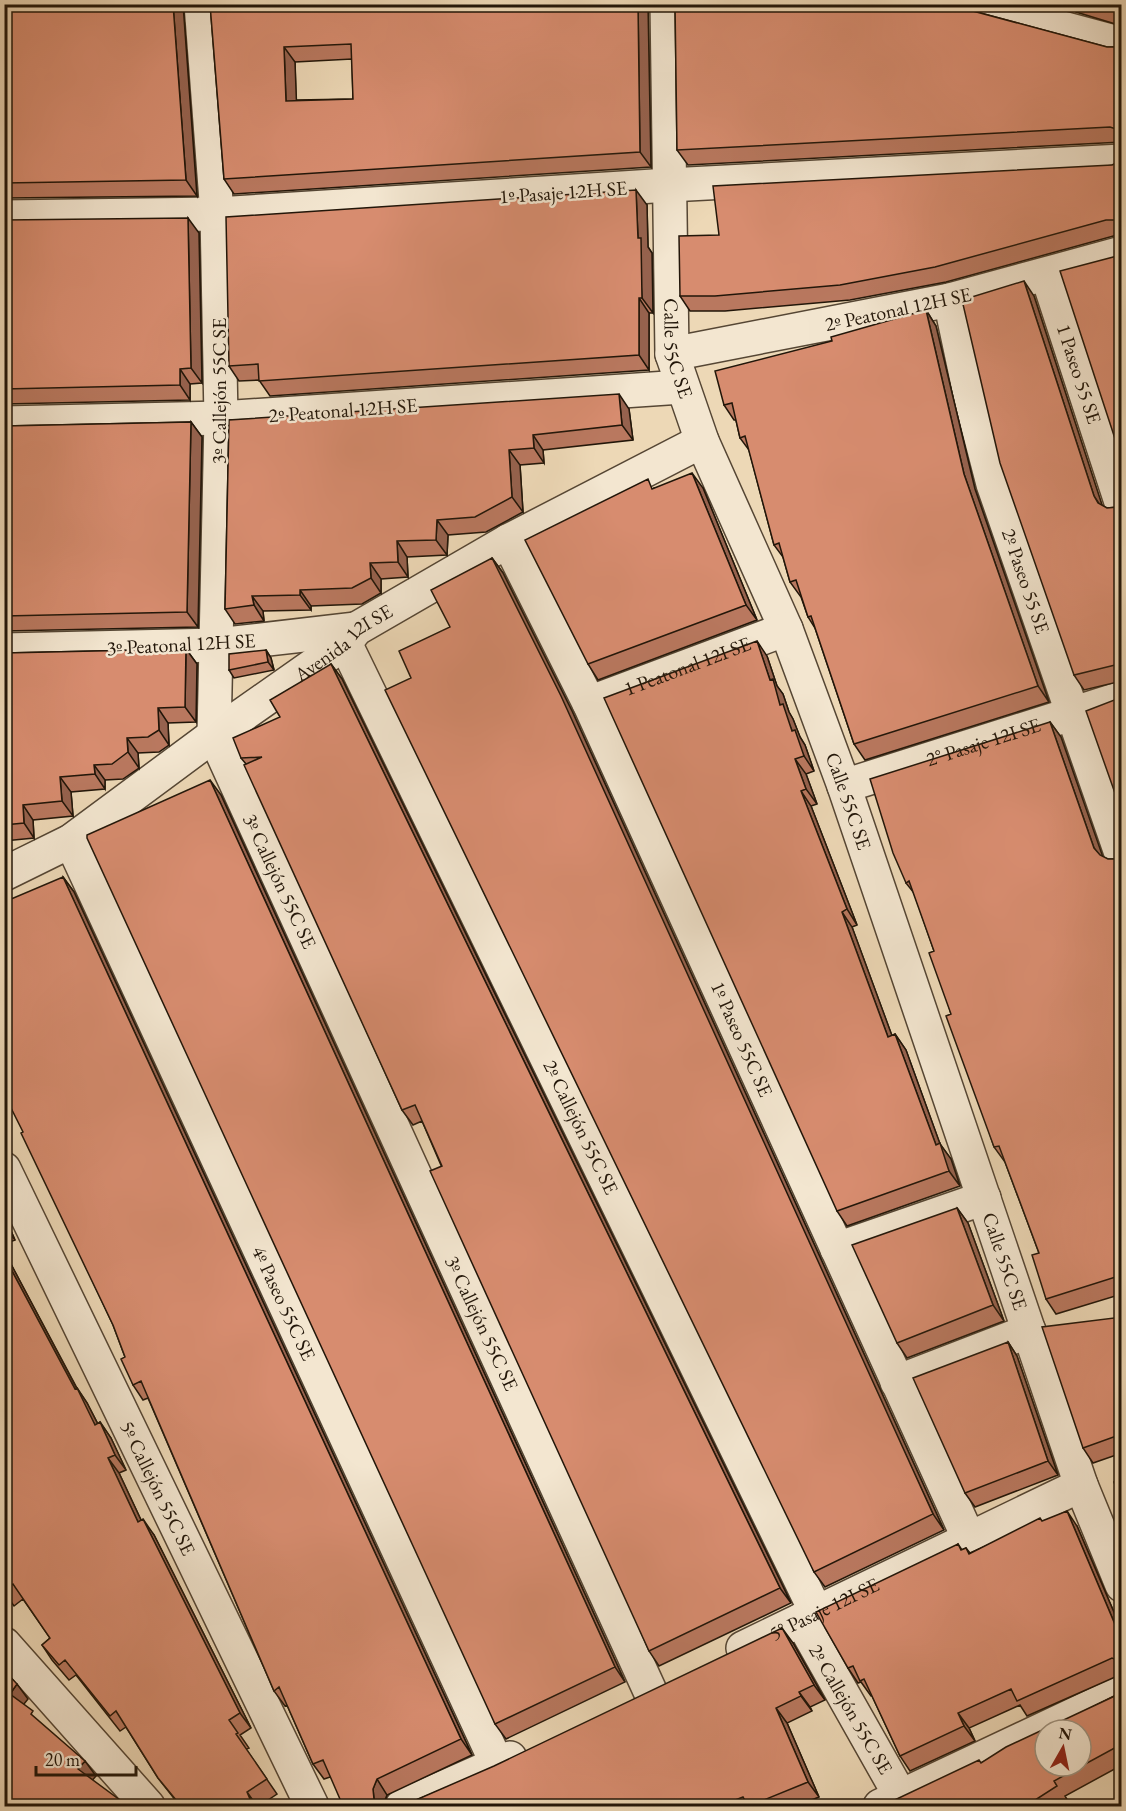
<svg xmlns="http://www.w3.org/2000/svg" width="1126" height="1811" font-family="'EB Garamond',serif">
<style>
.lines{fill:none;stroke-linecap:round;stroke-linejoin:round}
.minor-casing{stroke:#554634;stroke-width:36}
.minor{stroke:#f3e6d0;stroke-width:33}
.wall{fill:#b9785f;stroke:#221609;stroke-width:1.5;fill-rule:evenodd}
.shaded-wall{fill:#96624e;stroke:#221609;stroke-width:1.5}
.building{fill:#d78c6f;stroke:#221609;stroke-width:1.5;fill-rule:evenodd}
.labels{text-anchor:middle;stroke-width:5;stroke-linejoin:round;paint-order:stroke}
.street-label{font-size:20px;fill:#221609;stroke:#f3e6d0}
</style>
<rect width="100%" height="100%" fill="#edd8b6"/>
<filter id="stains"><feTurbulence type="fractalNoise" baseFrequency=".00333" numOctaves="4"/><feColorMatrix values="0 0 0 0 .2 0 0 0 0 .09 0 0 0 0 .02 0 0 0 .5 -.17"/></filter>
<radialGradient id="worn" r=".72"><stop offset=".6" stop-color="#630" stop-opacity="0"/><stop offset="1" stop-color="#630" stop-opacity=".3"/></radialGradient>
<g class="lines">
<defs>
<g id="minor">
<path d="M201,4L217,214L221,418L214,735L650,1691"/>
<path id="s1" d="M667,4L672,354L702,441L786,629L844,786L1081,1485L1122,1585"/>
<path d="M973,4L1122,44"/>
<path d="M4,217L217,214L669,185L1122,161"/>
<path id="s2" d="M1047,275L1122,505"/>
<path d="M950,300L971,399L993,484L1122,856"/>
<path d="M672,354L950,300L1122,253"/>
<path d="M4,423L221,418L682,387"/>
<path d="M508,541L589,703L969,1539"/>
<path d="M345,643L816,1612"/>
<path d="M4,650L217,645L356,629"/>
<path id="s3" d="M589,703L786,629"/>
<path id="s4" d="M844,786L1122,698"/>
<path d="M71,841L497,1764"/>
<path id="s5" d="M4,874L71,841L214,735L345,643L356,629L508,541L702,441"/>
<path d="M4,1169L312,1806"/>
<path d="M837,1249L984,1198"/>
<path d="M897,1382L1029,1331"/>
<path d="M801,1620L901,1797"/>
<path d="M4,1644L148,1806"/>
<path id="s6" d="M743,1648L1081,1485"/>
<path d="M402,1806L510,1758"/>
<path d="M880,1806L1122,1692"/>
</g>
</defs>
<use href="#minor" class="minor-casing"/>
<use href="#minor" class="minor"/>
</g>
<path class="wall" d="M4,4H183L197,196L4,198Z
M210,4H648L651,167L234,194L224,179ZM352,59L353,99L296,100L295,62Z
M675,4H955L958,7L1107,47H1117L1122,44V142L688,165L677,150Z
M1070,4H1122V26L1076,12Z
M1122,161V235H1117L946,282L850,300L725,311H690L680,296L719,235L1112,165Z
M647,205L648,247L652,253L653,313H649V370L270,396L259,380L239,381L229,366Z
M4,220L199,233L202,383L190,384V400L4,404Z
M1034,296L1102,506L1107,508L1118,507L1122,505V681L1084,690L1074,675Z
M926,310L936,326L975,489L1049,702L865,760L854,744L815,628L808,617L801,597L790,582L783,557L774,545L749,450L740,438L736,420H734L724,405L832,341Z
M629,409L633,440L543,450L544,463L520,465L523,512L486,532L448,535L447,555L407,557L408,577L381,579V593L362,604L311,606V610L263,611L264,621L235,624L225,609L229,420Z
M191,422L202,437L198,627L4,631V426Z
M654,488H703L757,620L598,680L588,664Z
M492,558L503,573L572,711L944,1530L825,1587L814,1572L450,627Z
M186,649L197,664L196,722L168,723L169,745L159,752L138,753L139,768L123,779L105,780V789L71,792L73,816L33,820L34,838L4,841V653Z
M266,650L271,658L274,670L234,678L229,670Z
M767,656L777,686L783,694L789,712L793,719L800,737L805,745L814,771L806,774L817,804L811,806L857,925L852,927L892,1036L895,1034L906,1050L940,1144L951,1159L960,1186L847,1226L837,1211Z
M331,664L342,679L791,1603L659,1666L649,1651L422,1121L413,1125L402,1110L246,764L241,758Z
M1050,722L1061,737L1102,857L1108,859H1117L1122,856V1294L1056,1314L1046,1299L1039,1253L1005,1162L994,1147L951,1014L934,951L914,893L906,883Z
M221,795L625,1682L506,1739L495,1724Z
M63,877L74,892L472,1755L387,1795L383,1805L330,1777L324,1779L313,1764L287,1705L285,1706L274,1691L148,1398L143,1400L133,1385L125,1357L113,1325L23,1132Z
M957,1208L968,1223L1004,1321L907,1358L897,1343Z
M4,1215L15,1240L4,1244Z
M4,1251L77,1388L87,1403L98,1424L100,1422L111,1438L126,1470L119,1473L141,1520L154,1535L251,1728L240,1735L249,1748L246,1749L277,1794L259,1806H180L158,1778L126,1727L120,1731L76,1675L69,1680L52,1660L42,1645L50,1638L23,1599L14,1606L4,1592Z
M1122,1317V1453L1093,1463L1083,1448Z
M1008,1342L1017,1356L1058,1475L975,1507L965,1493Z
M1042,1521L1077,1526L1122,1631V1674L1027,1716L1020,1705L969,1728L975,1741L910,1771L900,1756L872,1696H871L861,1682L858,1683L848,1668L958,1544L962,1550L966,1548L970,1553Z
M793,1643L825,1700L810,1707L812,1711L787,1723L819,1797L797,1806H402Z
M1122,1692V1765L1065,1796L1068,1801L1059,1806H882L981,1763Z"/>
<path class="shaded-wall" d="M173,4H183L197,196L186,180Z
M638,4H648L651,167L640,152Z
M284,47L295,62L297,116L286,101Z
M636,190L647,205L648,247L652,253L653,313L642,298L638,238Z
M188,218L199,233L202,383L191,368Z
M1024,281L1034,296L1104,511L1094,496Z
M639,298L649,313V370L639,355Z
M926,310L936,326L975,489L1049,702L1038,686L964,474Z
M180,369L190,384V400L180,385Z
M619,394L629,409L633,440L622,425Z
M191,422L202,437L198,627L187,612Z
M533,435L543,450L544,463L534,448Z
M509,450L520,465L523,512L512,497Z
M692,473L703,488L757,620L746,605Z
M437,520L448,535L447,555L436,540Z
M397,541L407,557L408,577L398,562Z
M492,558L503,573L572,711L944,1530L933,1514Z
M370,563L381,579V593L371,578Z
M300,590L311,606V610L300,595Z
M252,596L263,611L264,621L254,605Z
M757,641L767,656L777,686L783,694L789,712L793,719L800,737L805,745L814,771L804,756L780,705L770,680Z
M186,649L197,664L196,722L185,707Z
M266,650L271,658L274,670L268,662Z
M331,664L342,679L791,1603L780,1588Z
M158,708L168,723L169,745L159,730Z
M1050,722L1061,737L1105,863L1094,848Z
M127,738L138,753L139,768L128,752Z
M795,759L806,774L817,804L806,789Z
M94,765L105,780V789L95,774Z
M60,777L71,792L73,816L62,801Z
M210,780L221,795L625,1682L615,1667Z
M801,791L811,806L857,925L847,909Z
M23,805L33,820L34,838L24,823Z
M63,877L74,892L472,1755L461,1739Z
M842,912L852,927L898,1052L888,1037Z
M895,1034L906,1050L940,1144L951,1159L960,1186L949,1171L936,1145Z
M957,1208L968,1223L1004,1321L993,1305Z
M4,1215L15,1240L4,1226Z
M4,1251L78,1391L77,1388L87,1403L106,1440L95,1425L75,1389L4,1256Z
M1008,1342L1017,1356L1058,1475L1048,1461Z
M100,1422L111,1438L126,1470L115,1455Z
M108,1458L119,1473L149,1537L138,1522Z
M1067,1511L1077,1526L1122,1631V1641Z
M143,1519L154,1535L251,1728L240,1713Z
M782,1628L793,1643L825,1700L814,1685Z
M17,1684L28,1699L20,1709L10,1694Z
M799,1692L810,1707L812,1711L801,1696Z
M776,1708L787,1723L819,1797L808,1782Z
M958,1713L969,1728L975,1741L964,1726Z
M85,1761L96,1776L89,1784L78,1769Z
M377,1779L387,1795L383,1805L384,1806H380L374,1799L373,1789Z
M247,1792L257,1806H253Z"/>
<path class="building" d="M4,4H173L186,180L4,183Z
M210,4H638L640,152L224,179ZM351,44L353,99L286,101L284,47Z
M675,4H953L958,7L1107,47H1117L1122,44V131L1110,127L677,150Z
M1089,4H1122V14Z
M1122,161V223L1116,220H1106L935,267L840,285L715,296H680L679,236L719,235L713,186L1112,165Z
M636,190L638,238H641L642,298H639V355L259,381L258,364L229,366L226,217Z
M188,218L191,368L180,369V385L4,389V220Z
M1122,253V460L1060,271L1117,256Z
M1024,281L1094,496L1098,503L1107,508L1118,507L1122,505V668L1115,665L1074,675L1000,463L962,300Z
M926,310L964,474L1038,686L854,744L811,616L808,617L796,580L790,582L779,543L774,545L745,436L740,438L732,403L724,405L715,371L832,341L831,337Z
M619,394L622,425L533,435L534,448L509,450L512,497L475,517L437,520L436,540L397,541L398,562L370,563L371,578L352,588L300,590V595L252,596L254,605L225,609L229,420Z
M191,422L187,612L4,616V426Z
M692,473L746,605L588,664L525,540L648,479L652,489Z
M492,558L561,696L933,1514L814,1572L385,690L411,678L399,651L450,627L431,590Z
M757,641L770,680L773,679L780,705L783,704L792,731L795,730L804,756L795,759L806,789L801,791L847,909L842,912L888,1037L895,1034L936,1145L940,1143L949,1171L837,1211L604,698Z
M186,649L185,707L158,708L159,730L148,737L127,738L128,752L112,764L94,765L95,774L60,777L62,801L23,805L24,823L4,825V653Z
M266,650L268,662L229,670V654Z
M331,664L780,1588L649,1651L430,1171L442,1166L415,1105L402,1110L244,765L262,757L241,758L233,738L280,717L270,700Z
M1122,697V813L1086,711Z
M1050,722L1094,848L1100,855L1108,859H1117L1122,856V1275L1046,1299L1032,1255L1039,1253L999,1146L994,1147L946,1016L951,1014L929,953L934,951L909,881L906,883L893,853L870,779Z
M210,780L615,1667L495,1724L87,838V835Z
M63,877L461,1739L377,1779L373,1789L374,1799L380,1805L382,1806H343L323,1760L313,1764L279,1687L274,1691L141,1381L133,1385L121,1359L125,1357L113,1325L21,1133L23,1132L4,1094V902Z
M957,1208L993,1305L897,1343L852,1245Z
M4,1256L75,1389L77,1388L95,1425L100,1422L115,1455L108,1458L138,1522L143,1519L240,1713L229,1720L238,1733L236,1734L267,1779L247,1792L253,1806H188L187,1805L186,1806H181L158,1778L116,1711L110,1716L65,1660L59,1665L42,1645L50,1638L13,1584L4,1590Z
M1122,1317V1434L1083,1448L1042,1327Z
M1008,1342L1048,1461L965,1493L913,1378Z
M1122,1479V1506L1114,1482Z
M1067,1511L1122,1641V1662L1112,1658L1017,1701L1011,1689L958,1713L964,1726L900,1756L864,1679L860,1681L853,1666L848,1668L816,1612L958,1544L961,1550L966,1548L969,1554L1040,1518L1042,1521Z
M782,1628L814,1685L799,1692L801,1696L776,1708L808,1782L749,1806H748L743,1797L720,1806H402L494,1766Z
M4,1670L17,1684L10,1694L33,1711L31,1714L85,1761L78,1769L128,1806H4Z
M1122,1692V1744L1054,1781L1057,1786L1032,1802L1035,1806H882L979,1760L981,1763L1006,1747L1119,1694ZM1045,1730H1081V1766H1045Z"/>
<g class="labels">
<g class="street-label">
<text transform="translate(563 192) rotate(-4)" y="7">1º Pasaje 12H SE</text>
<text transform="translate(898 309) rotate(-12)" y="7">2º Peatonal 12H SE</text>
<text dy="7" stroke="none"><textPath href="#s1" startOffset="345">Calle 55C SE</textPath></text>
<text dy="7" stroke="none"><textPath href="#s2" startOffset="104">1 Paseo 55 SE</textPath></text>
<text transform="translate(219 391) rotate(-90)" y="7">3º Callejón 55C SE</text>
<text transform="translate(343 410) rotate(-4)" y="7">2º Peatonal 12H SE</text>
<text transform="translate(1026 581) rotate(71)" y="7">2º Paseo 55 SE</text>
<text dy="7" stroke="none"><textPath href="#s5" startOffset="412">Avenida 12I SE</textPath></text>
<text transform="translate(181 644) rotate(-3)" y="7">3º Peatonal 12H SE</text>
<text dy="7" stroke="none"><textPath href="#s3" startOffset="105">1 Peatonal 12I SE</textPath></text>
<text dy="7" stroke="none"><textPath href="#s4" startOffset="146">2° Pasaje 12I SE</textPath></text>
<text dy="7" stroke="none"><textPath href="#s1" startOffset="831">Calle 55C SE</textPath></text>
<text transform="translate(280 881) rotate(65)" y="7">3º Callejón 55C SE</text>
<text transform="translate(742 1039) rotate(66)" y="7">1º Paseo 55C SE</text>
<text transform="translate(581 1127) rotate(64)" y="7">2º Callejón 55C SE</text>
<text dy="7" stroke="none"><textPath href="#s1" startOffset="1317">Calle 55C SE</textPath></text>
<text transform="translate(284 1303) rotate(65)" y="7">4º Paseo 55C SE</text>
<text transform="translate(482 1323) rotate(65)" y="7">3º Callejón 55C SE</text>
<text transform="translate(158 1488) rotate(64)" y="7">5º Callejón 55C SE</text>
<text dy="7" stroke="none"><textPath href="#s6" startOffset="90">5° Pasaje 12I SE</textPath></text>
<text transform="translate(851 1709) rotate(60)" y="7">2º Callejón 55C SE</text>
</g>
</g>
<rect width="1126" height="1811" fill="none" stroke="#edd8b6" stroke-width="24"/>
<rect x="6" y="6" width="1114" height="1799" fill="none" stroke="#221609" stroke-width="3"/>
<rect x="12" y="12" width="1102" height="1787" fill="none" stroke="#221609" stroke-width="1.5"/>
<g transform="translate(1063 1748) rotate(9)"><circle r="28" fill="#f3e6d0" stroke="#9f9380" stroke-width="1.5"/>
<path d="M0-4.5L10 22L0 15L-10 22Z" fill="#8f2418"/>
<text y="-9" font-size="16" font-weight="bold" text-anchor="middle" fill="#221609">N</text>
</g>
<path d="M36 1766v9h100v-9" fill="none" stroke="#221609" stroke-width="3"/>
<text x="45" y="1766" font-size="18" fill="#221609" stroke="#f3e6d0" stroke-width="4.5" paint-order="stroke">20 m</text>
<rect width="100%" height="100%" filter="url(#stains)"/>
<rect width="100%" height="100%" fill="url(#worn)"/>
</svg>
